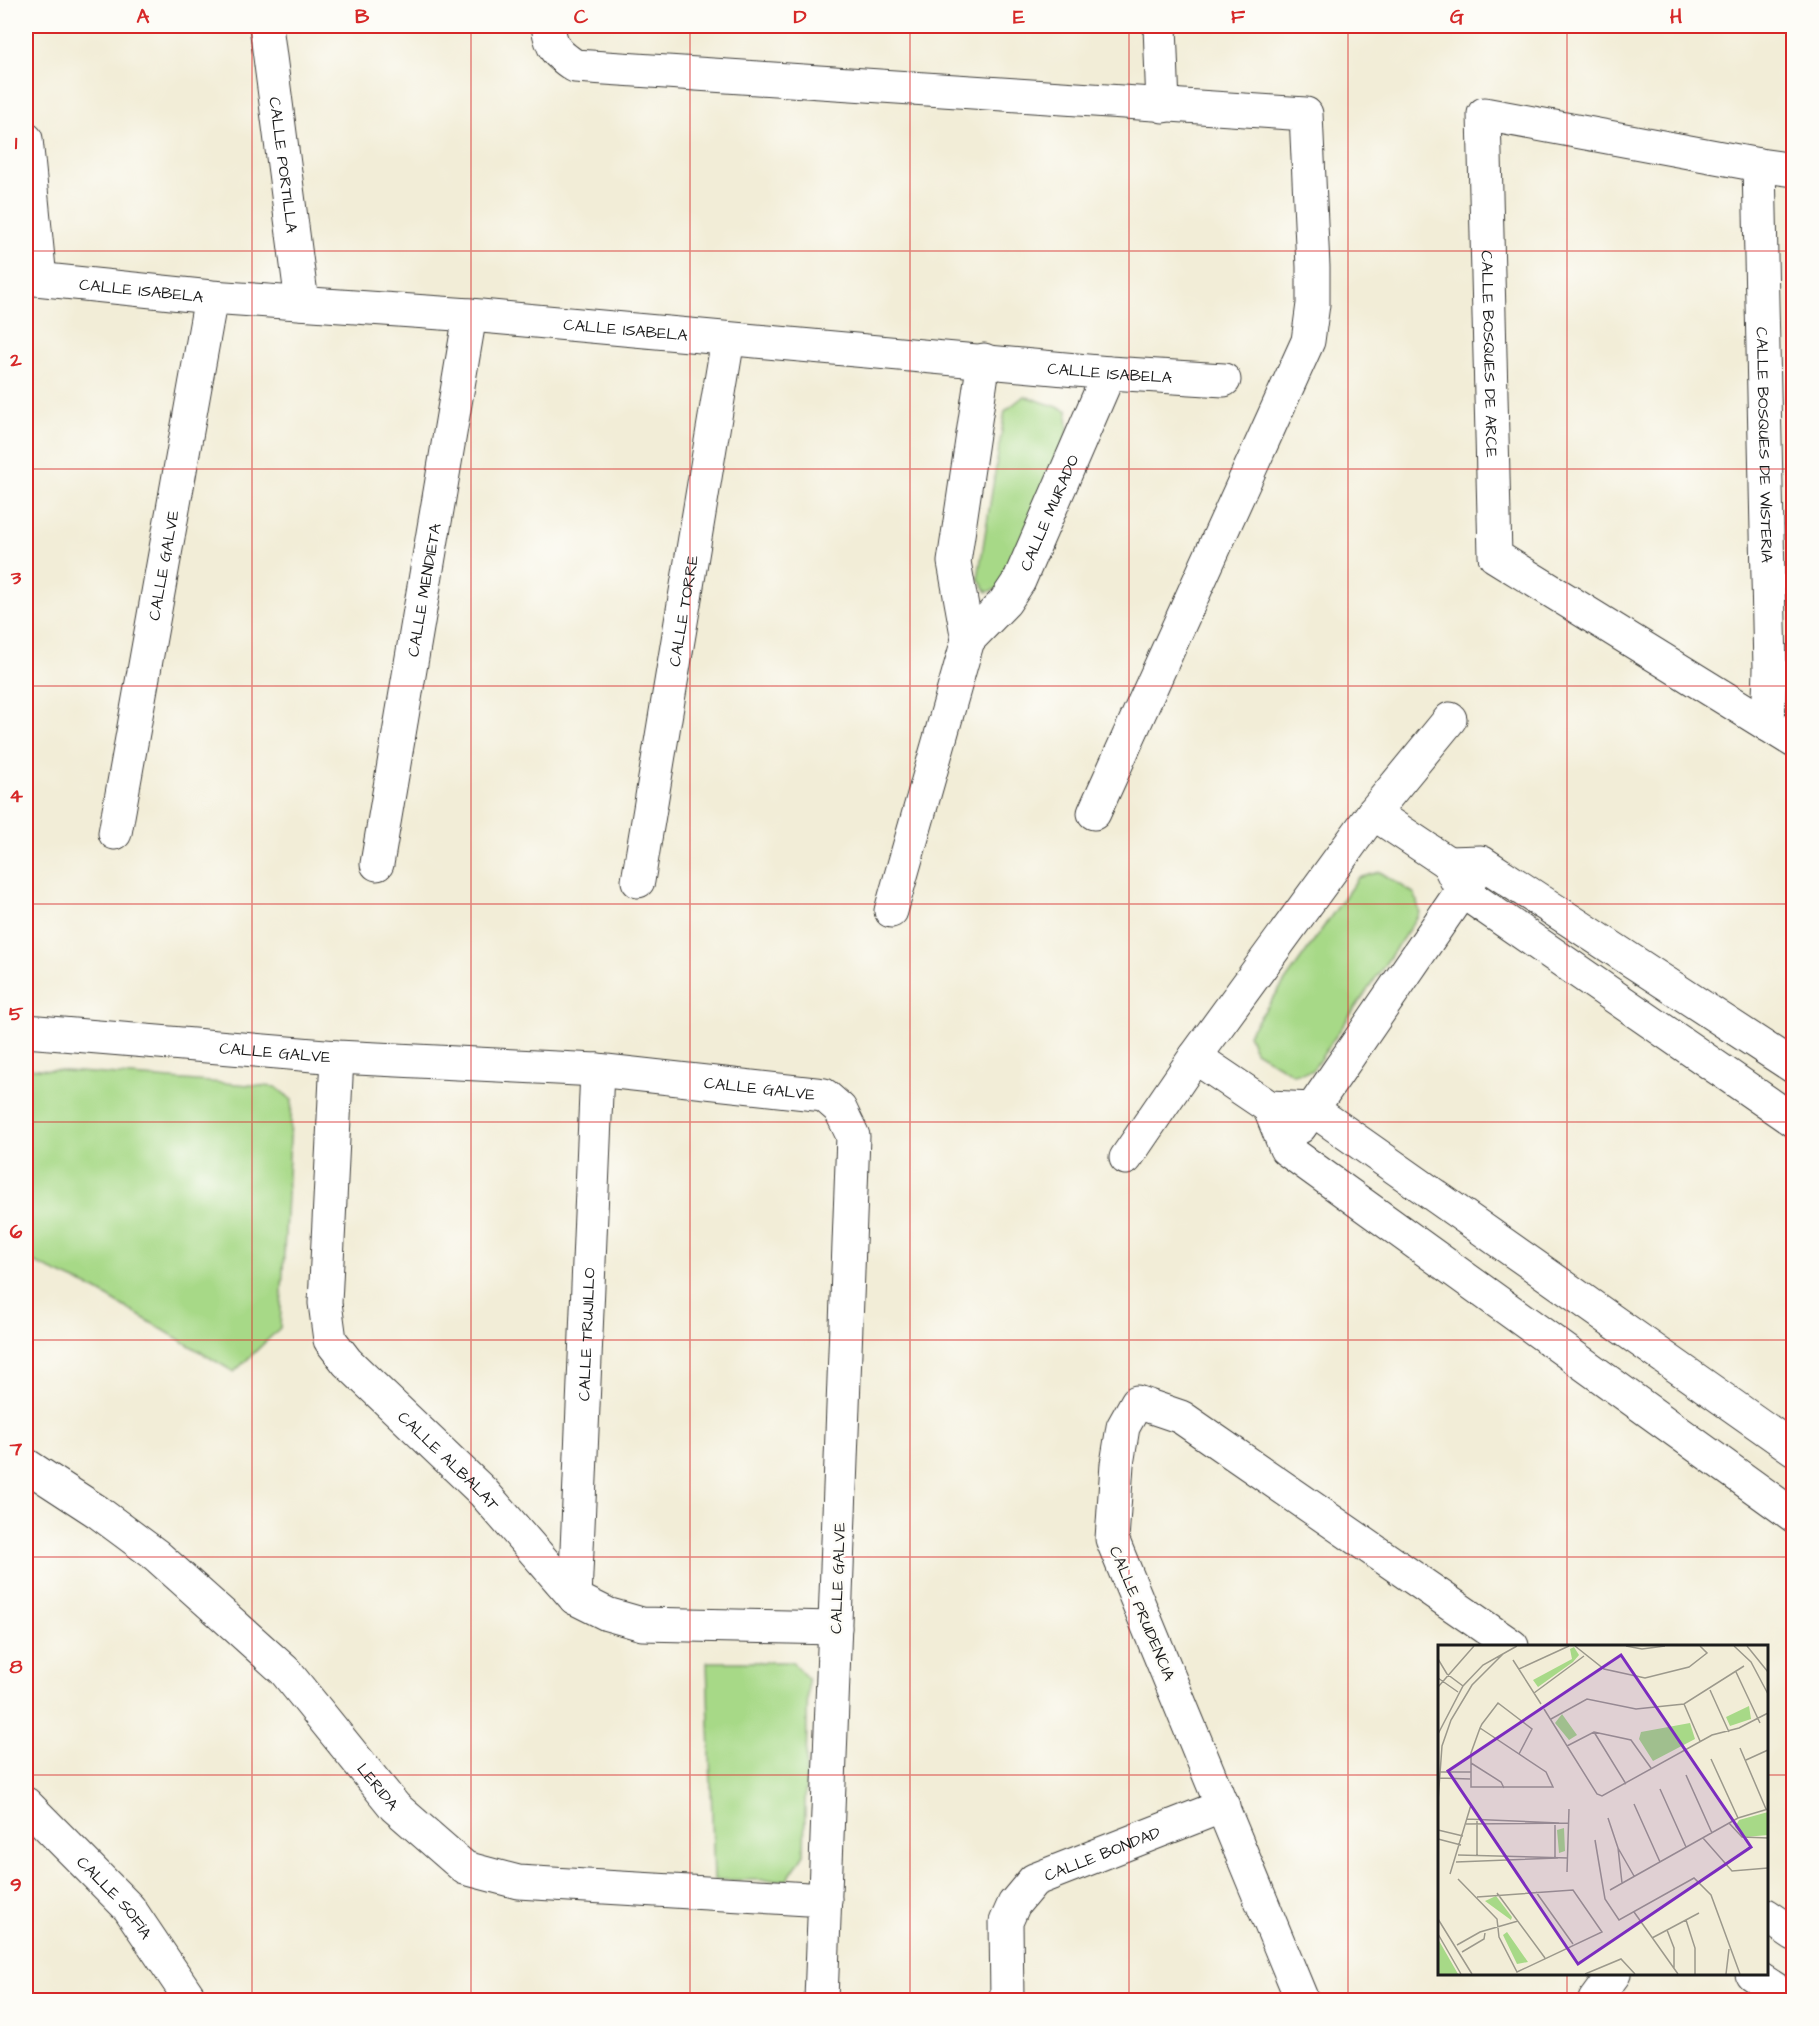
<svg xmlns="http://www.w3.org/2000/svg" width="1819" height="2026" font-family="'Architects Daughter',sans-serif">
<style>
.green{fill:#a7d987;stroke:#627a52;stroke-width:1.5}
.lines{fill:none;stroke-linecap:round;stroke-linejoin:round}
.minor-casing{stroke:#3c3b38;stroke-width:35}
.minor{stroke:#fff;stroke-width:33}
.grid{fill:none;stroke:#d62828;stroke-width:1.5;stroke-opacity:0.55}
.labels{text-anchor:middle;stroke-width:5;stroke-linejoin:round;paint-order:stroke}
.street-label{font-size:16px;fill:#1c1c1c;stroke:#fdfcf7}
.inset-road{fill:none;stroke:#9c998c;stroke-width:1.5}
.view{fill:#7b2cbf;fill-opacity:0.15;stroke:#7b2cbf;stroke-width:3}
.inset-edge{fill:none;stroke:#1c1c1c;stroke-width:3}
.neatline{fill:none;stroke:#d62828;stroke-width:2}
.grid-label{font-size:20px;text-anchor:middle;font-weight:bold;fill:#d62828}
</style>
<rect width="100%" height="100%" fill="#fdfcf7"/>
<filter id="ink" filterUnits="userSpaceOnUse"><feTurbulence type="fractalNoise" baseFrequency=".0167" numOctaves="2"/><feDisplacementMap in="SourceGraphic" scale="12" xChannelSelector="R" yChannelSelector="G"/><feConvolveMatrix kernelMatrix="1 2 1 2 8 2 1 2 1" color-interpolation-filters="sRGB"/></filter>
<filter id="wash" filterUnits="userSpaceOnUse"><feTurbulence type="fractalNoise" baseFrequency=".008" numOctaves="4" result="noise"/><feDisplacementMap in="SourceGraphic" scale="24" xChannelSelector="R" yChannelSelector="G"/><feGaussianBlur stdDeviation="1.35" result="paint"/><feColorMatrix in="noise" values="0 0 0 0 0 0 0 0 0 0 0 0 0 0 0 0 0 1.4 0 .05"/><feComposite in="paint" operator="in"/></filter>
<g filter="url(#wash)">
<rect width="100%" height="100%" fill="#f2edd7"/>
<path class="green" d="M1024,396L1067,410L1068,433L1001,588L987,592L978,578L1005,411Z
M1380,872L1415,894L1420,913L1312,1071L1293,1074L1255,1051L1248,1034L1358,878Z
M26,1068L276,1087L292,1100L280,1328L234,1372L96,1290L26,1259Z
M707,1662H792L808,1679L804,1854L787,1880H714Z"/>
</g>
<g filter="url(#ink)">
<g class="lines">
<defs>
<g id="minor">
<path id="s1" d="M266,26L302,303"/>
<path d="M548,26C551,48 557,54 575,66L1306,114L1313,267V304L1308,341L1094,813"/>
<path d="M1160,26L1163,106"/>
<path d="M26,139L40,279"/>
<path id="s2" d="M1759,165L1770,669L1768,725"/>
<path id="s3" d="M1794,170L1759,165L1484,114L1495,556L1794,741"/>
<path id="s4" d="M26,278L211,297L470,315L1109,373L1224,380"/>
<path id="s5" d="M968,640L1005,602L1019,581L1109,373"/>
<path d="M1373,813L1448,863L1462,891L1794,1121"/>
<path id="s6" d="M115,833L211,297"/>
<path d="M1448,863L1481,862L1794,1067"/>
<path id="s7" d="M377,864L470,315"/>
<path id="s8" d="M638,881L728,339"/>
<path d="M891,911L968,640L954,562L984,360"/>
<path id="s9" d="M26,1031L337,1057L597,1070L824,1095L840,1109L853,1136L821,2000"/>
<path id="s10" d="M337,1057L325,1303L330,1340L347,1362L483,1492L575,1598L607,1614L642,1624L835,1628"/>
<path d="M1195,1057L1269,1107L1312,1109L1794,1449"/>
<path d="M1269,1107L1286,1149L1794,1516"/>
<path d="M1300,1127L1474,873"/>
<path d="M1126,1158L1195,1057L1373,813L1450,719"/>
<path id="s11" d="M26,1465L98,1512L156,1555L223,1615L285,1671L395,1807L465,1868L518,1882L825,1900"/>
<path id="s12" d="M575,1598L597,1070"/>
<path id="s13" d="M26,1804L129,1908L191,2000"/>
<path d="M1766,1915L1794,1934"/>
<path d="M1752,1974L1792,2000"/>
<path id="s14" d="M1007,2000L1006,1922L1014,1904L1034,1880L1223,1806"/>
<path d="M1302,2000L1112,1539L1117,1464L1123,1427L1137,1402L1181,1417L1512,1646"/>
<path d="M1595,2000L1614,1974"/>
</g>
</defs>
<use href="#minor" class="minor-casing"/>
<use href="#minor" class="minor"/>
</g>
</g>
<path class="grid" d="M252,26V2000M471,26V2000M690,26V2000M910,26V2000M1129,26V2000M1348,26V2000M1567,26V1646M26,251H1794M26,469H1794M26,686H1794M26,904H1794M26,1122H1794M26,1340H1794M26,1557H1794M26,1775H1440M1766,1775H1794M1567,1974V2000"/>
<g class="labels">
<g class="street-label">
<text dy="6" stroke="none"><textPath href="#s1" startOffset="140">CALLE PORTILLA</textPath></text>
<text dy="6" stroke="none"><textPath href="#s4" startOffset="116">CALLE ISABELA</textPath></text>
<text dy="6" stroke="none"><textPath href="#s4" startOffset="602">CALLE ISABELA</textPath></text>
<text dy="6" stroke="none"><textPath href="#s3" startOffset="555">CALLE BOSQUES DE ARCE</textPath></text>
<text dy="6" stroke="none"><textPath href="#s4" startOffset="1088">CALLE ISABELA</textPath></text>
<text dy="6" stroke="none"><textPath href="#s2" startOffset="280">CALLE BOSQUES DE WISTERIA</textPath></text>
<text dy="6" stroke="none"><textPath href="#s5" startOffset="153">CALLE MURADO</textPath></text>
<text dy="6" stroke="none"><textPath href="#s6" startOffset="272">CALLE GALVE</textPath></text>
<text dy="6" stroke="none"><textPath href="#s7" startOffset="278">CALLE MENDIETA</textPath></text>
<text dy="6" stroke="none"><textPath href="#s8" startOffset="274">CALLE TORRE</textPath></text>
<text dy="6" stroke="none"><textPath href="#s9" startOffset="250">CALLE GALVE</textPath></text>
<text dy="6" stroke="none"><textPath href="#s9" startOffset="736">CALLE GALVE</textPath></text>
<text dy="6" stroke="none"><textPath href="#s12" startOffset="264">CALLE TRUJILLO</textPath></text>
<text dy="6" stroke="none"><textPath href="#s10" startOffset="453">CALLE ALBALAT</textPath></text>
<text transform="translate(837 1578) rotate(-88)" y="6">CALLE GALVE</text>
<text transform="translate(1143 1613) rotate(67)" y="6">CALLE PRUDENCIA</text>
<text dy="6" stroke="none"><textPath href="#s11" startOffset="480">LERIDA</textPath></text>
<text dy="6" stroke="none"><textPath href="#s14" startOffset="202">CALLE BONDAD</textPath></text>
<text dy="6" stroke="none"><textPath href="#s13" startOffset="129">CALLE SOFÍA</textPath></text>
</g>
</g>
<g transform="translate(1438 1645)">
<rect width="330" height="330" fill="#f2edd7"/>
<path d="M136,2L141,10L135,17L100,42L95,35L134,14L132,4ZM311,61L313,74L292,81L288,72ZM124,69L139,90L131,95L117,78ZM252,78L257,94L215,116L201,94L203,87ZM330,167V190L307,192L297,182L301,175ZM126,183L127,206L121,208L119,185ZM58,251L74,272L73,275L47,256ZM69,287L90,317L79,319L65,290ZM0,294L20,329H0Z" fill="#a7d987"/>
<path class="inset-road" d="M137,1L166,24L207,33L251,22L269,8L262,1M188,1L204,4L227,1M296,1L313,17L330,49M309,1L330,27M0,14L9,29L25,41M75,15L103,59M81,24L131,1M298,27L322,78M0,33L20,47M0,42L36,1M272,45L291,87M96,48L146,11M246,59L262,96M106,64L159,149L164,151L274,90L301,83L330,68M113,74L149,54L198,64L246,59L306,21M42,83L108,127L115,142H33V108L42,83L44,79L60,58L94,84L81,109M156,87L188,139M0,89L25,41L45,20L79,1M129,101L156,87L193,95L213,123M302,103L328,164M273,114L300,173M308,115L330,105M33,118L63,137L66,143M2,127H33M248,130L274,188M2,133L32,134M222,144L248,202M0,156L4,101L13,75L34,40L65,9M196,159L222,217M170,173L180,203L184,238M29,174L121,178M39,176V212M291,178L304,192L330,193M28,179L131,178M0,185L25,191M265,193L294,226L330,223M0,194L23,200M157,195L167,254L181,275L256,233L273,250L302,329M180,203L196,231M20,210L130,213M117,213V180M18,217L120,213M129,227L131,164M12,229L33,160M20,234L59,274L61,292L79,327L164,287L135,245L39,252M172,245L300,173L330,164M98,247L135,299M59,248L107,313M196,267L240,329M0,274L34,329M248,275L257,303V329M229,285L236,303V323M0,289L23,329M214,293L261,268M19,300L42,287L80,276M24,307L46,294L47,288M147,329L183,314L197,329M288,329L291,304"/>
<path class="view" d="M183,10L313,202L140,319L10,126Z"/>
<rect width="330" height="330" class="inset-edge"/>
</g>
<rect width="1819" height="2026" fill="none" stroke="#fdfcf7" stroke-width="66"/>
<rect x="33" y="33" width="1753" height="1960" class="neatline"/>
<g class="grid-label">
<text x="143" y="23">A</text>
<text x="362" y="23">B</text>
<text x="581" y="23">C</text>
<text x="800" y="23">D</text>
<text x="1019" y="23">E</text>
<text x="1238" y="23">F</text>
<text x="1457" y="23">G</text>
<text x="1676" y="23">H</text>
<text x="16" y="149">1</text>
<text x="16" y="366">2</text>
<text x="16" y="584">3</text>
<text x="16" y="802">4</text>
<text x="16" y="1020">5</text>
<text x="16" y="1238">6</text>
<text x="16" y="1455">7</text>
<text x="16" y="1673">8</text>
<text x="16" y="1891">9</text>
</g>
</svg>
